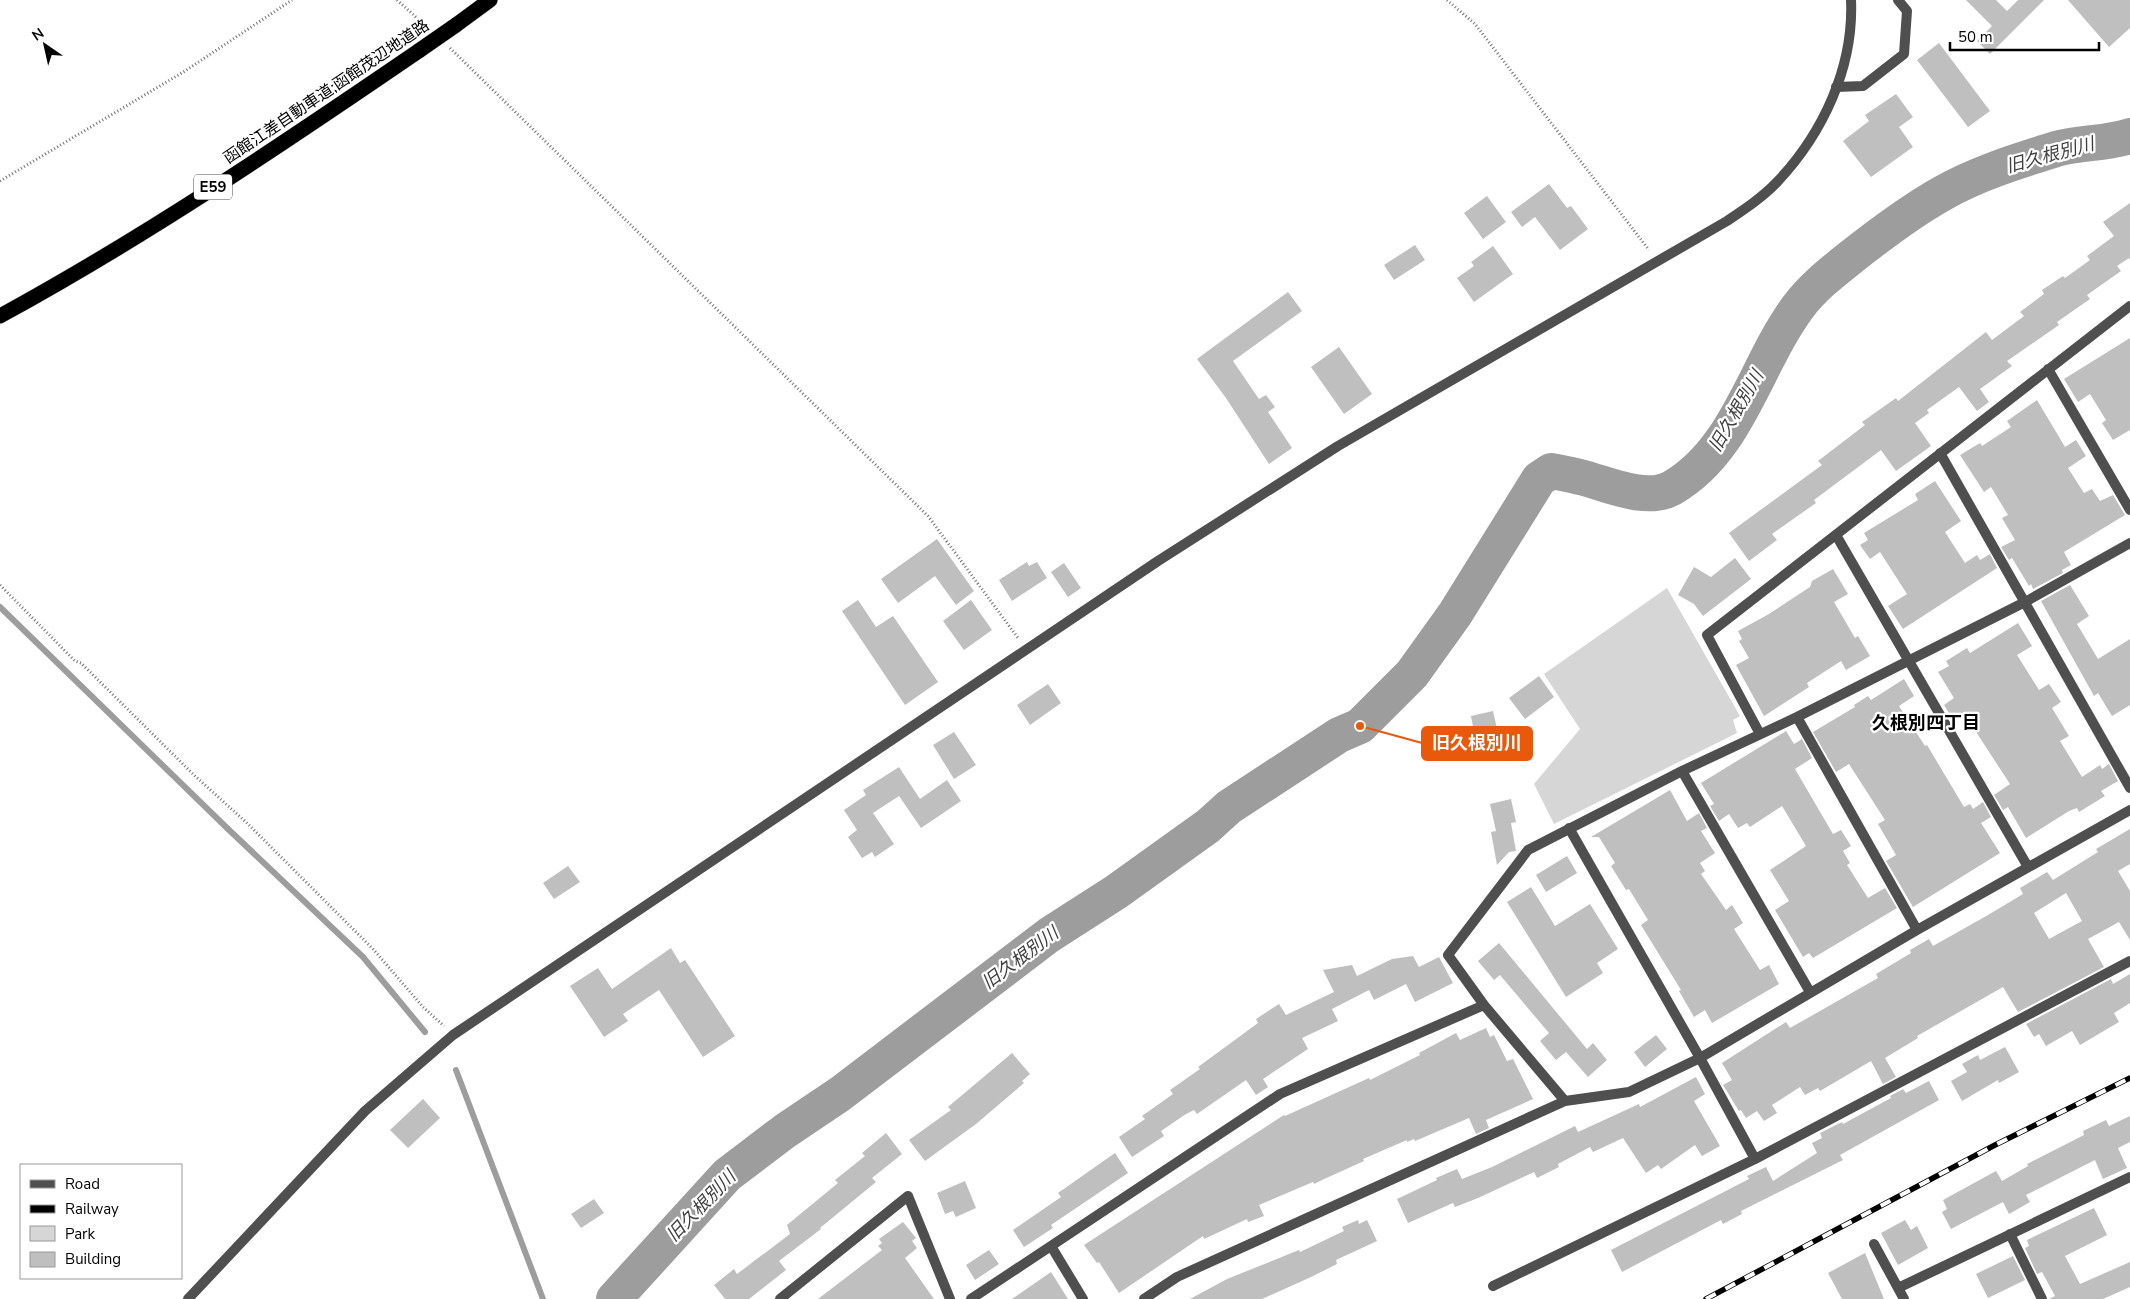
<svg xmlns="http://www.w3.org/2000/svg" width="2130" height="1299" font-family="'Nunito Sans','Noto Sans JP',sans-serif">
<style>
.green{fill:#d6d6d6}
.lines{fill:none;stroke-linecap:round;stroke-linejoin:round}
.stream{stroke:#9d9d9d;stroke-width:6}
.river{stroke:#9d9d9d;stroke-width:36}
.building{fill:#bfbfbf;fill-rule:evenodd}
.motorway-casing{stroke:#dbdbdb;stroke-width:16}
.path{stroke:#717171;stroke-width:3;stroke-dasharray:1 2.5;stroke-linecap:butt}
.service{stroke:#4f4f4f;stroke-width:10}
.minor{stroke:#4f4f4f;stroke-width:10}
.tertiary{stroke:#4f4f4f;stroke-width:10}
.motorway{stroke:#000;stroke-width:15}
.rail-casing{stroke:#000;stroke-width:5.5}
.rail{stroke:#fff;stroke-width:4;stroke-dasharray:11;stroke-linecap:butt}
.motorway-bridge-casing{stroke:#dbdbdb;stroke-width:16;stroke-linecap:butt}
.motorway-bridge{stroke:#000;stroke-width:15}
.labels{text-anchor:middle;stroke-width:4.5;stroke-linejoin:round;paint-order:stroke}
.shield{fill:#fff;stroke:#4c4c4c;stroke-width:1}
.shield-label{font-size:15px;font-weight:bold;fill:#000}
.street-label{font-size:16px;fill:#000;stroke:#fff}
.water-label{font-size:18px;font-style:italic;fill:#3e3e3e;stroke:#fff}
.neighbourhood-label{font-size:18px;font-weight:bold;fill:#000;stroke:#fff}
.leader{fill:none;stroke:#e8590c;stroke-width:2}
.callout-dot{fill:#e8590c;stroke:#fff;stroke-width:2}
.callout{fill:#e8590c;stroke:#e8590c;stroke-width:2}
.callout-label{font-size:18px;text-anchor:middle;font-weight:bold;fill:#fff}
</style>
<rect width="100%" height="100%" fill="#fff"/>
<path class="green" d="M1667,588L1740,716L1733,720L1737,733L1554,824L1534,784L1580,729L1544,674Z"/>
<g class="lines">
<path class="stream" d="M0,607L227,828L363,957L425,1032
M456,1070L543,1299"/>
<path class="river" d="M614,1299L727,1175L785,1131L840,1094L1049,935L1116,892L1208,826L1229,807L1339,735L1360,726L1412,674L1455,614L1539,479L1551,471C1562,473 1573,475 1584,478C1609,485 1647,502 1672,488C1738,450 1755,365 1798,307C1812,288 1831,273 1850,258C1879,235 1911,211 1943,193C1978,173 2018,161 2056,149C2080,142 2106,144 2130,136"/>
</g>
<path class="building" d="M1966,0H1996L2007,11L2018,0H2044L1990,54L1977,41L1992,26Z
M2068,0H2130V28L2109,47Z
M1939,43L1990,111L1968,127L1917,60Z
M1896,94L1913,117L1899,127L1913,147L1871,177L1843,141L1869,121L1865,115Z
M1549,184L1567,208L1571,206L1588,229L1560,250L1535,217L1522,227L1511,212Z
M1487,196L1506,222L1483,239L1464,213Z
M2130,203V260L2129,258L2117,266L2121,271L2087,295L2090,299L2057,322L2059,325L2007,361L2012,366L1980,389L1989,402L1977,411L1959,387L1927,410L1929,413L1915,423L1931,446L1896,471L1881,450L1814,500L1816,503L1772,534L1777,540L1749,561L1729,533L1822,465L1818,461L1865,425L1862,422L1896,398L1898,401L1986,332L1992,340L2024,316L2020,312L2044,294L2042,290L2063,276L2065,278L2090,260L2087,256L2114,236L2103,222Z
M1415,245L1425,260L1394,280L1384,265Z
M1493,246L1513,274L1474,302L1457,278L1474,266L1471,262Z
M1288,292L1302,311L1233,361L1259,399L1266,395L1275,407L1268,412L1292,448L1269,464L1226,398L1197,359Z
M2130,338V430L2113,440L2102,423L2106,420L2090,394L2078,402L2064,379Z
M1339,347L1372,394L1344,414L1311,367Z
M2037,400L2065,447L2076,440L2086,456L2068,468L2084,493L2092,489L2100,501L2113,495L2125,515L2064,552L2071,565L2062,570L2063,573L2033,589L2031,584L2029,586L2012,558L2009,560L2001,547L2015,540L2002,518L2008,515L1991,487L1984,492L1960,455L1980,443L1982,446L2011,427L2007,421Z
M1935,481L1961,521L1945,532L1965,563L1977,555L1980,560L1990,554L1997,568L1903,629L1888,606L1907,594L1880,552L1870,559L1860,545L1868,540L1864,533L1918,500L1915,494Z
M937,539L974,591L956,605L935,576L898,603L881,579Z
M1735,558L1751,579L1703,616L1694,604L1678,595L1694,567L1711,577Z
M1027,562L1029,566L1037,562L1047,578L1012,601L999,580Z
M1064,563L1081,588L1068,597L1051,572Z
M1833,569L1848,594L1834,602L1855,638L1858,636L1870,656L1846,670L1841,661L1807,683L1809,687L1764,716L1736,665L1749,658L1739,641L1742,639L1738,631L1769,614L1810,587L1812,581Z
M2070,585L2089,616L2077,624L2098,659L2130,639V705L2112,716L2098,693L2094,696L2041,601Z
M858,600L876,627L893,616L938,682L905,705L842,611Z
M971,600L992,630L964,650L943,621Z
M2018,623L2032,646L2017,655L2039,690L2049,684L2061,702L2052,708L2069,736L2060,741L2082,777L2100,765L2102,769L2109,764L2118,781L2101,791L2105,796L2079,812L2077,808L2069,811L2026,838L2008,807L2003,810L1994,795L2010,784L1965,715L1954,721L1944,705L1954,698L1938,672L1949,666L1946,661L1967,648L1970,653Z
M1539,676L1554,697L1525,719L1509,698Z
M1904,679L1914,696L1899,706L1925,746L1927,745L1964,807L1970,804L1973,809L1983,802L1991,817L1981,823L2000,853L1913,907L1886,861L1896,855L1878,824L1885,820L1849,764L1836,772L1813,732L1855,707L1854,705L1868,696L1871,700Z
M1048,684L1061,703L1030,725L1017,705Z
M1493,711L1498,733L1475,738L1471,716Z
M1786,731L1794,744L1802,739L1812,758L1795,769L1833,834L1841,830L1851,846L1843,851L1850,863L1847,865L1868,898L1885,888L1897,908L1813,958L1809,953L1803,957L1775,910L1789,901L1770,870L1806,846L1782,806L1750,827L1747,823L1738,828L1729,814L1719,821L1710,806L1714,804L1701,783Z
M954,732L976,765L954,779L933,745Z
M899,767L920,799L947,780L961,801L921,828L899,796L873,813L894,844L875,857L872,852L862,858L848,837L857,830L844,810L866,795L863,790Z
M1670,790L1687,821L1699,813L1707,828L1701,831L1715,853L1700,863L1705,871L1701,874L1726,910L1732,905L1743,923L1734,929L1760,970L1769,965L1779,984L1712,1023L1705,1010L1694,1017L1679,991L1681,990L1641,925L1648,920L1629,889L1626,890L1611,866L1615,863L1599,837H1591Z
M1511,799L1516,822L1511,823L1516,851L1509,852L1497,865L1491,832L1496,831L1490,804Z
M2130,829V864L2118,871L2130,891V940L2119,922L2088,939L2104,967L2018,1012L2003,987L1917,1036L1918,1038L1885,1058L1896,1077L1883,1084L1871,1061L1820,1091L1818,1088L1805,1095L1800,1087L1772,1105L1777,1113L1764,1121L1757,1111L1746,1118L1741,1110L1739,1111L1723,1085L1732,1080L1722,1063L1786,1022L1790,1028L1878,978L1876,974L1911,953L1910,950L1929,939L1933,946L1988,915L2023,894L2020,888L2047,872L2053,880L2098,852L2096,849ZM2066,893L2082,921L2049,939L2034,913Z
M1567,856L1577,873L1546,892L1536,875Z
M568,866L580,882L554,899L543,883Z
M1531,887L1555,926L1590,904L1618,949L1597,963L1603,973L1566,997L1507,902Z
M1499,943L1587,1049L1593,1043L1607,1060L1588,1077L1566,1052L1556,1060L1540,1041L1549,1033L1500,975L1494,980L1478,961Z
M671,948L680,963L685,960L735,1036L703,1057L659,990L623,1014L628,1021L604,1037L570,986L598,968L612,989Z
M1413,956L1419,967L1439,957L1453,983L1415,1002L1406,984L1374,1000L1369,990L1332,1009L1338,1021L1302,1038L1308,1049L1263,1079L1268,1087L1256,1095L1246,1080L1197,1114L1194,1110L1186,1114L1161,1131L1164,1136L1132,1157L1119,1137L1145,1119L1142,1116L1173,1094L1170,1090L1200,1069L1198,1067L1258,1023L1256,1019L1279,1004L1286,1015L1334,992L1323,970L1352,965L1357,976L1392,959Z
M2130,974V1003L2114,1013L2119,1022L2080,1045L2072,1031L2046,1046L2039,1034L2034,1037L2026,1024L2111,979L2113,984Z
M1486,1028L1490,1037L1494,1035L1507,1061L1513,1059L1533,1099L1486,1120L1489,1128L1476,1134L1469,1118L1415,1141L1414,1139L1407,1142V1140L1363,1159L1364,1161L1322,1180L1314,1184L1313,1182L1259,1205L1264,1216L1248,1222L1247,1219L1204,1239L1203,1236L1119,1293L1099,1262L1097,1263L1084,1245L1284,1115L1285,1116L1369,1078L1370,1080L1420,1055L1419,1053L1456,1033L1460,1040Z
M1656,1035L1667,1049L1645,1067L1634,1052Z
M2005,1047L2019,1072L1999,1083L1998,1080L1962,1101L1951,1081L1967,1072L1962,1064L1978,1055L1980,1060Z
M1012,1053L1030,1074L1022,1081L1024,1083L976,1124L925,1161L909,1140L951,1110L948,1107Z
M1696,1077L1705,1094L1694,1101L1720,1146L1702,1156L1695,1145L1661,1169L1658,1165L1646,1173L1623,1138L1593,1152L1590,1147L1558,1164L1559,1167L1537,1178L1534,1172L1478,1198L1455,1207L1453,1203L1408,1223L1397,1199L1437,1180L1436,1178L1457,1169L1462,1179L1492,1167L1575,1126L1578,1132L1639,1104L1640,1107Z
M1929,1081L1939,1100L1840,1155L1843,1160L1741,1211L1742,1214L1723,1224L1721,1220L1622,1272L1611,1250L1749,1179L1747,1176L1766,1167L1773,1181L1817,1153L1812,1143L1822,1138L1820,1133L1842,1122L1843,1124L1891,1098L1890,1096L1903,1089L1906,1093Z
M423,1099L440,1118L408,1148L390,1130Z
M2130,1116V1142L2118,1148L2127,1168L2103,1179L2095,1160L2026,1195L2030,1202L2009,1214L2003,1202L1951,1229L1942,1212L1947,1209L1943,1200L1996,1171L2002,1181L2028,1166L2027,1164L2084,1135L2083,1131L2106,1120L2109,1126Z
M886,1133L902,1154L872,1178L876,1182L820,1228L821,1229L779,1261L786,1270L749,1299H725L714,1285L734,1269L737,1274L790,1234L787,1225L838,1183L835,1180L865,1156L862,1153Z
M1115,1153L1128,1173L1051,1225L1053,1228L1024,1247L1013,1230L1061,1197L1058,1193Z
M965,1181L976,1208L956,1217L953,1211L945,1214L937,1193Z
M594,1199L604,1213L581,1228L571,1214Z
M2094,1208L2107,1235L2065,1256L2080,1284L2130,1262V1287L2103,1299H2049L2055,1296L2042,1272L2037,1274L2025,1248L2029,1246L2027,1240Z
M1358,1220L1359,1224L1367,1220L1377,1241L1336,1260L1337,1264L1311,1277L1262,1299H1190L1227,1279L1299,1250L1300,1252L1344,1231L1342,1227Z
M1905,1220L1911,1230L1917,1226L1928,1248L1898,1265L1881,1233Z
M903,1222L916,1238L912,1241L917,1248L905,1258L934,1299H818L882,1250L878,1246L882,1243L879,1239Z
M989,1250L999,1264L975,1280L966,1265Z
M1865,1253L1884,1299H1842L1828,1273Z
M2013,1256L2025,1280L1988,1298L1976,1274Z
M1051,1272L1068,1299H1012Z"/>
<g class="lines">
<defs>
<path id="motorway" d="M456,25L490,0
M0,316C145,237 284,143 420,50"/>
</defs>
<use href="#motorway" class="motorway-casing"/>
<path class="path" d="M397,0L427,27
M1447,0L1475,24L1649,250
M450,48L928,516L1018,638
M0,181L185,71L292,0
M0,585L75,661L81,663L195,776L247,823L373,949L423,1007L444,1026"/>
<path class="service" d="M1836,87L1863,86L1904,54L1907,11L1898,0
M2010,1234L2042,1299"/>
<path class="minor" d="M2048,369L2130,510
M1940,453L2130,788
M1836,535L2028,867
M1797,717L1917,930
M1760,734L1707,635L2130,306
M1682,771L1810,992
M1569,828L1700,1058L1755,1159
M1565,1101L1484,1005L1448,955L1528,850L1682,771L1797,717L2025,602L2130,543
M1874,1244L1904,1299
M1051,1246L1083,1299
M1493,1286L1755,1159L2130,961
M1898,1288L2130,1177
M780,1299L908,1196L950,1299
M971,1299L1280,1094L1484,1005
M1144,1299L1177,1277L1565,1101L1629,1092L1700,1058L1917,930L2130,810"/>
<path class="tertiary" d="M188,1299L365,1111L453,1035L1158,561L1338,446L1727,221C1745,209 1763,197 1778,181C1823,133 1854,67 1851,0"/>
<use href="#motorway" class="motorway"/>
<defs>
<path id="rail" d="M1706,1299L1995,1145L2130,1078"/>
</defs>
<use href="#rail" class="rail-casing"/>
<use href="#rail" class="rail"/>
<defs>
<path id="motorway-bridge" d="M420,50L456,25"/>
</defs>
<use href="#motorway-bridge" class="motorway-bridge-casing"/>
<use href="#motorway-bridge" class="motorway-bridge"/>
</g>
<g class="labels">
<rect class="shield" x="194" y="174.5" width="38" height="25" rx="4"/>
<g class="shield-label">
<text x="213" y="192">E59</text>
</g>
<g class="street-label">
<text transform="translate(326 91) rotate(-34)" y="6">函館江差自動車道;函館茂辺地道路</text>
</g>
<g class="water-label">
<text transform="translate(2050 155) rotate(-15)" y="6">旧久根別川</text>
<text transform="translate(1736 411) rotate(-60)" y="6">旧久根別川</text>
<text transform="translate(1020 958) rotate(-37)" y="6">旧久根別川</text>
<text transform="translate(701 1206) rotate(-46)" y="6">旧久根別川</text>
</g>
<g class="neighbourhood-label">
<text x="1926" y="729">久根別四丁目</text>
</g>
</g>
<path class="leader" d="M1360 726L1422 743"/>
<circle class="callout-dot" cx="1360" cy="726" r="5"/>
<rect class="callout" x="1422" y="727" width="110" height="33" rx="5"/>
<g class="callout-label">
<text x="1477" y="749">旧久根別川</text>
</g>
<rect x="20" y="1164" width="162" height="115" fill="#ffffff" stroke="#999999"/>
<rect x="30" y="1180" width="25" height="8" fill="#4f4f4f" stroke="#999999"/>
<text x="65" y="1189" font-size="15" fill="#000000">Road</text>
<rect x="30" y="1205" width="25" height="8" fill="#000000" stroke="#999999"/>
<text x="65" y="1214" font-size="15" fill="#000000">Railway</text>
<rect x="30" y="1226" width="25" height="15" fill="#d6d6d6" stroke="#999999"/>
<text x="65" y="1239" font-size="15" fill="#000000">Park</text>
<rect x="30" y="1252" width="25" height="15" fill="#bfbfbf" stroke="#999999"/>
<text x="65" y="1264" font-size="15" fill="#000000">Building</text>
<g transform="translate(45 45) rotate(326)" stroke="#ffffff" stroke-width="4" paint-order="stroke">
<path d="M0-4L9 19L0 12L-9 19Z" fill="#000000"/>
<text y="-8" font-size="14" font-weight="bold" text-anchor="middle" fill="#000000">N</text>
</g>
<path d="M1950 42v8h149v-8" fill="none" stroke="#000000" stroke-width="2.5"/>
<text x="1958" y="42" font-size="15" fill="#000000" stroke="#ffffff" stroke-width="4" paint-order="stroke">50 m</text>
</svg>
